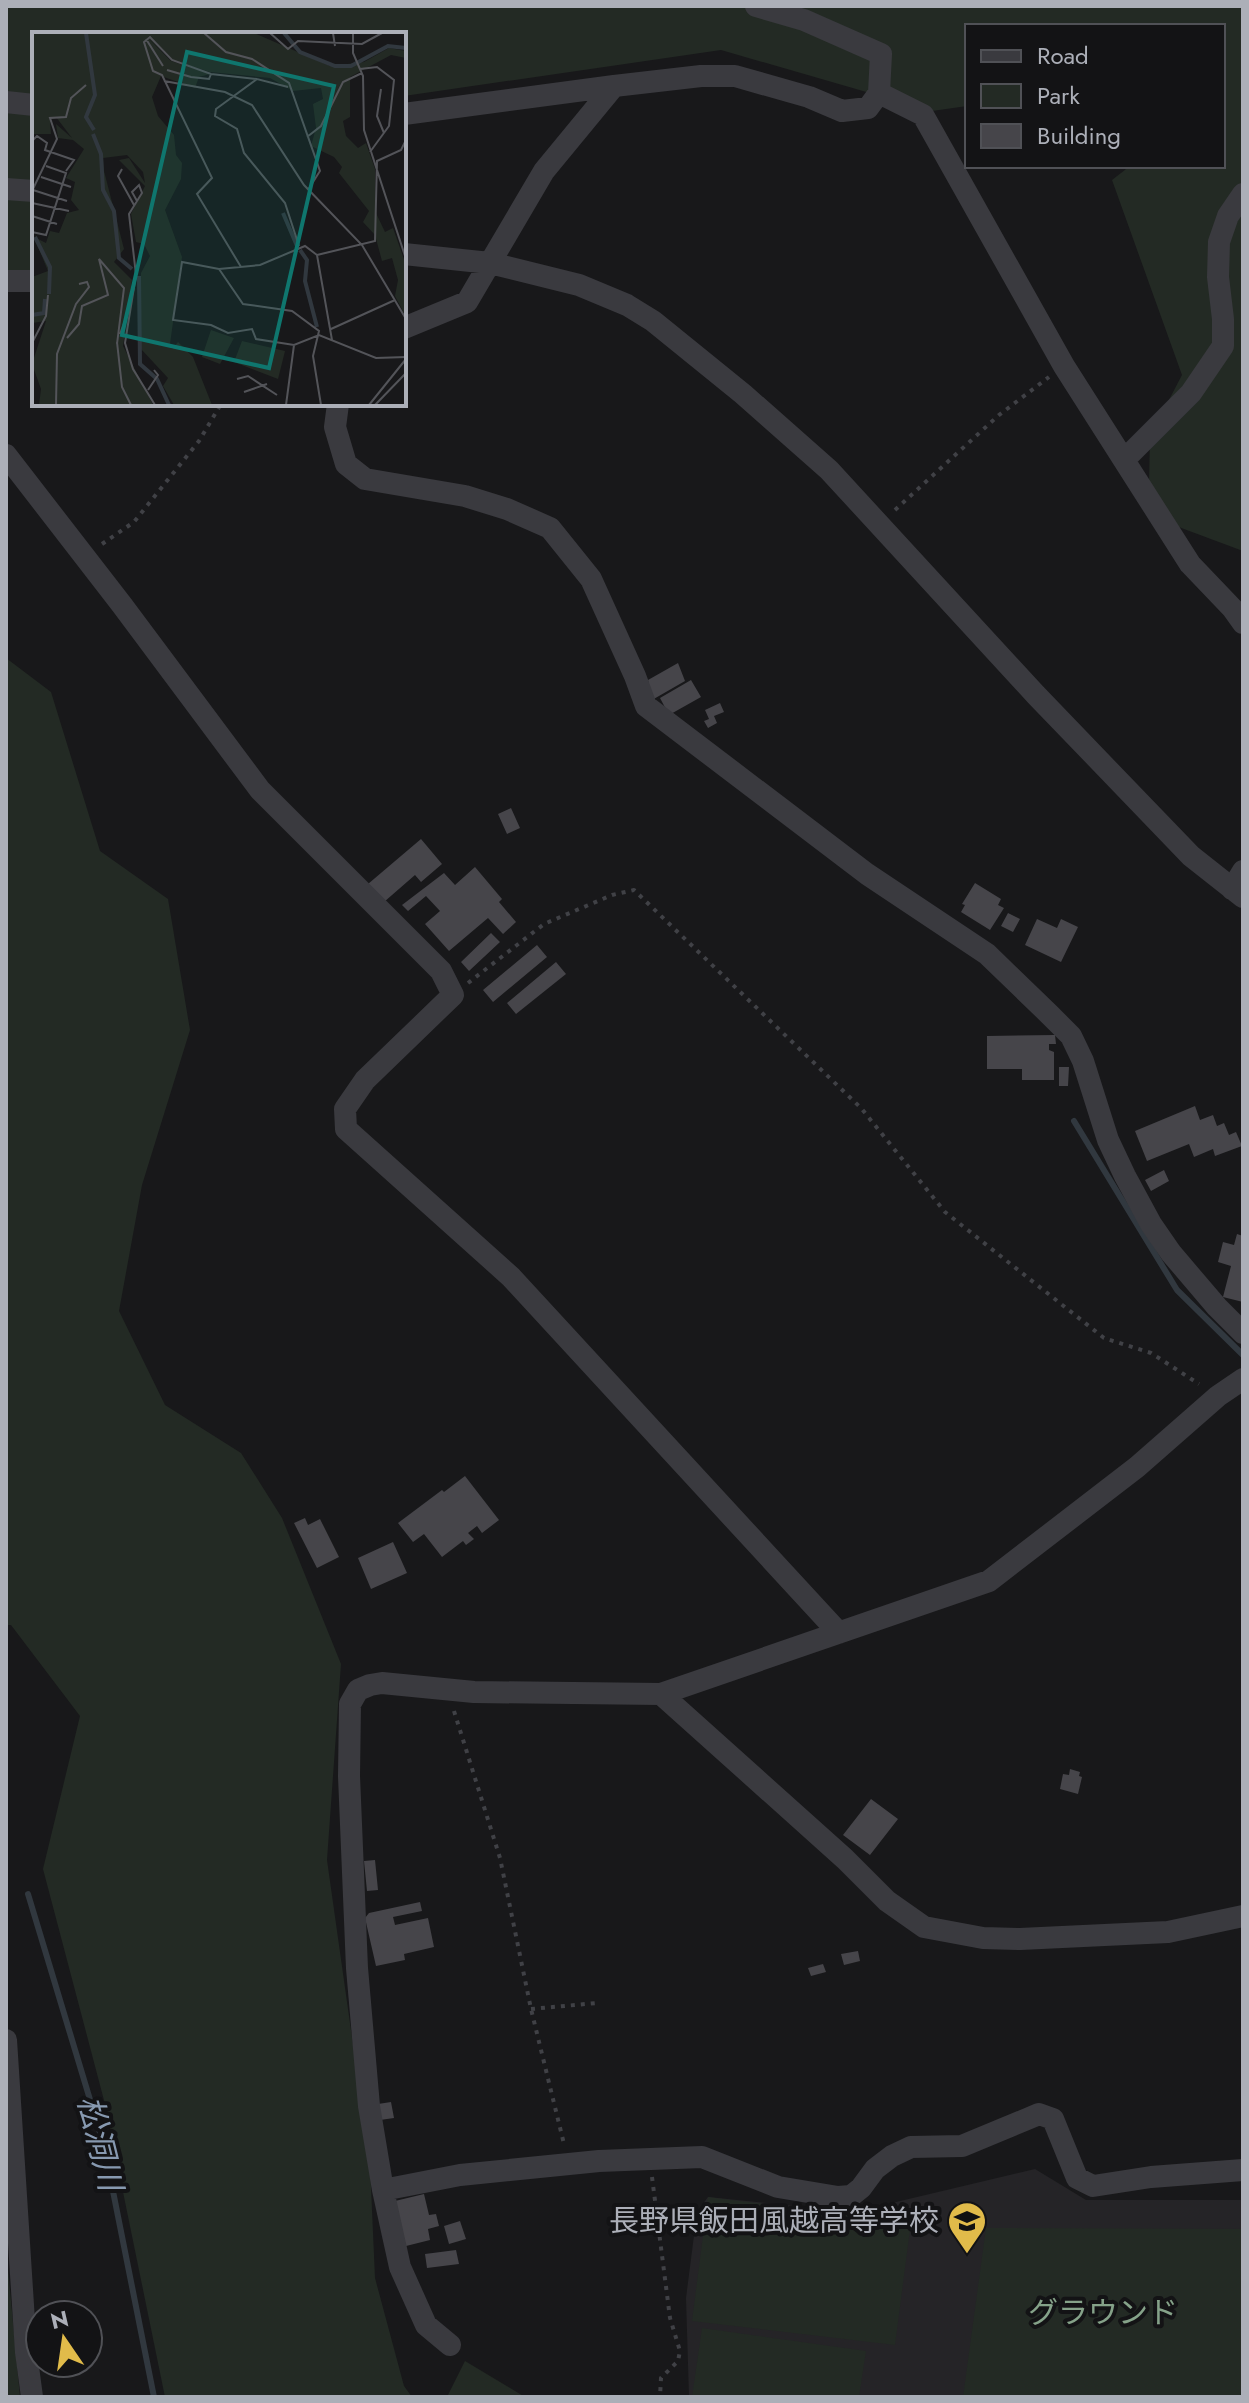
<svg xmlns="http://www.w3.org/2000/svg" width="1249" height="2403" font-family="Jost,'Noto Sans JP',sans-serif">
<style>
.built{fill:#252427}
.green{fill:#232a24}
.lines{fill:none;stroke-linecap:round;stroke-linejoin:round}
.stream{stroke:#31383f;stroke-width:6}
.building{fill:#46454a}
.path{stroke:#404146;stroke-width:4;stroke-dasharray:4 6;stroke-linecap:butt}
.minor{stroke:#3a3a3f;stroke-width:22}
.labels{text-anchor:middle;stroke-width:8;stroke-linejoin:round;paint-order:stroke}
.poi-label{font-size:30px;fill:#acafb8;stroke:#131315;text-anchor:end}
.park-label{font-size:30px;fill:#85a289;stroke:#131315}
.water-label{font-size:32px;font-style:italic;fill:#8799b0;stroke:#131315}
.inset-river{fill:none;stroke:#31383f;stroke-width:4}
.inset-road{fill:none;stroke:#535459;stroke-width:2}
.view{fill:#0f766e;fill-opacity:0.15;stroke:#0f766e;stroke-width:4}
.inset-edge{fill:none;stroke:#acafb8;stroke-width:4}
</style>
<rect width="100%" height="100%" fill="#18181a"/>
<path class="built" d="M1035,2169L1086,2200H1243V2397H689L686,2298L697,2212L708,2197L854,2212Z"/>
<path class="green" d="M6,6H1243V551L1176,526L1149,485L1150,436L1182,375L1112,180L1130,166H1223V26H967V106L932,111L721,50L404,96V34H34V98L6,95Z
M6,112L34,115V273L6,274Z
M6,658L51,692L100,851L168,899L190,1030L142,1185L119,1311L165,1405L241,1453L282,1518L341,1664L327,1860L370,2165L375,2278L404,2386L412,2397H165L105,2104L43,1869L80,1716L11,1625H6Z
M708,2197L911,2222L895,2345L692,2321Z
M986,2228L1243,2229V2397H963Z
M6,2248L20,2397H6Z
M702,2328L866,2351L859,2397H692Z
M465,2361L525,2397H447Z"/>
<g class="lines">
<path class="stream" d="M1074,1121L1177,1290L1243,1355
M28,1894L104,2146L154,2397"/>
</g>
<path class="building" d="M678,663L685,681L652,700L648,680Z
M691,680L701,697L669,715L660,698Z
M720,703L724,712L714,716L717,723L708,728L704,721L709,719L705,710Z
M511,808L520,828L507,834L498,814Z
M421,839L442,864L421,882L415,875L384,902L368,884Z
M475,867L502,899L499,902L516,922L503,934L488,918L449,951L425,924L440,911L426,896L408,911L402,905L444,873L455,885Z
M975,883L1001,899L998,905L1004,908L990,930L961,912L965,905L962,904Z
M1008,913L1020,919L1013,932L1001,926Z
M1037,919L1057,928L1061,919L1078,927L1061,962L1025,945Z
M491,933L500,942L469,971L461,962Z
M537,945L547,957L493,1002L483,990Z
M556,962L566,974L516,1014L507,1003Z
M1055,1035L1056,1044H1049V1050L1054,1052V1080H1022V1069H987V1036Z
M1059,1067H1069L1068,1086H1059Z
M1195,1106L1200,1120L1213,1115L1217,1126L1224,1123L1229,1135L1236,1132L1242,1146L1215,1156L1213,1149L1194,1157L1189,1144L1147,1161L1135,1131Z
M1164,1170L1169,1181L1151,1191L1145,1180Z
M1237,1234L1243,1236V1302L1223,1297L1231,1266L1218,1262L1223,1242L1234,1245Z
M465,1476L499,1520L482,1533L477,1526L468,1533L474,1539L466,1545L463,1541L442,1557L424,1534L413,1542L398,1523L442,1490L444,1492Z
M305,1518L308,1525L320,1519L339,1557L317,1568L294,1523Z
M393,1542L407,1573L371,1589L358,1558Z
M1070,1769L1080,1772L1079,1776L1082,1777L1078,1794L1060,1789L1063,1774L1069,1775Z
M871,1799L898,1819L870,1855L843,1835Z
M375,1860L378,1890L367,1891L364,1861Z
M420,1902L422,1911L393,1917L395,1925L428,1918L434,1947L404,1954L405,1960L376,1966L365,1918L369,1913Z
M858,1951L860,1961L844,1965L841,1954Z
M823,1964L826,1972L811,1976L808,1968Z
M391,2102L394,2118L380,2120L378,2104Z
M424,2194L429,2215L436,2214L439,2226L428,2229L430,2240L406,2246L395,2201Z
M460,2221L466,2239L449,2244L444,2226Z
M456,2250L459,2264L427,2268L425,2254Z"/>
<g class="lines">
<path class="path" d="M895,510L999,415L1049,377
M102,544L134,522L199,441L221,404
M468,983L544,924L612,895L634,890L861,1108L945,1212L1104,1338L1151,1353L1199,1384
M454,1711L500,1858L531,2009L564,2144
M531,2009L597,2003
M652,2177L670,2318L680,2351L678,2361L661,2378L660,2397"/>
<path class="minor" d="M879,93L923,115L1064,366L1190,564L1233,609L1243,623
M6,102L34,105
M404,114L614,86
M6,189L34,191
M404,254L490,263L579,285L627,305L653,321L743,394L829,470L1036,695L1191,856L1243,897
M6,281H34
M404,328L467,302L544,171L614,86L701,76H735L809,97L842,111L868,108L879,93L881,54L804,20L756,6
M338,404L335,427L346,464L365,479L465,496L507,509L550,528L591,579L635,676L646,706L867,874L987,954L1050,1015L1071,1036L1083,1061L1108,1140L1125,1176L1151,1224L1171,1253L1217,1307L1243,1333
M6,455L122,605L260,790L441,971L453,995L365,1080L345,1109L346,1129L511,1277L839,1633
M1124,460L1191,393L1223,346V319L1218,277L1219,242L1228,216L1243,194
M1232,889L1243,871
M1243,1379L1218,1396L1137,1467L989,1581L661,1694L474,1692L382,1683L370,1685L358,1690L350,1704L349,1776L357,1968L369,2106L383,2190L460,2175L599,2161L702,2157L778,2187L838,2197L851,2196L861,2188L875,2169L892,2156L911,2147L962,2146L1039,2114L1053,2119L1077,2178L1093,2186L1151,2177L1243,2170
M661,1694L845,1859L887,1901L924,1927L983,1938L1020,1939L1168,1932L1243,1916
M6,2040L26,2352L32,2397
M383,2190L400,2267L426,2325L450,2345"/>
</g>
<defs>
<symbol id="school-pin" viewBox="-11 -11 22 30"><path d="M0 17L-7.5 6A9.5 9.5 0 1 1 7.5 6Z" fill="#e1bb4a" stroke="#131315"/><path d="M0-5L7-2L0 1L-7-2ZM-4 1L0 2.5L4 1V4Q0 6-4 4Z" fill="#111"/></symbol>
</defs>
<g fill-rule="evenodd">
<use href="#school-pin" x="945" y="2199" width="44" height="60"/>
</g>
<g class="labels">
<g class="poi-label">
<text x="939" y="2231">長野県飯田風越高等学校</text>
</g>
<g class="park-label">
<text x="1103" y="2323">グラウンド</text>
</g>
<g class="water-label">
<text transform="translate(100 2143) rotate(76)" y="11">松洞川</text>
</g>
</g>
<g transform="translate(32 32)">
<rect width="374" height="374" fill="#18181a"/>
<path d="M0,1H222L298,34L332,30L357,16L374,19V26L359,23L318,45V85L311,89L314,104L326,116L334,111L343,137V179L353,200L361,196L374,233V285L363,264L366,248L360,226L350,229L343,203L331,190L337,179L307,141L310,135L302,125L279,114L284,96L281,72L291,67L289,56L261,59L238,46L178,40L140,28L116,6L139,29L178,42L167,45L163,56L129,44L120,65L126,84L142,103L144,123L150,131L149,147L133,178L150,225L138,312L140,317L146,310L161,325L180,373H142L131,354L136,346L109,317V241L118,224L112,212L104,210L99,182L113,154L87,128L97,126L113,151L111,140L95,123L71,126L72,139L92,217L82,230L100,248L91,314L121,373H7L9,357L0,332L14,289L0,291V245L16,239L2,205L14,211L18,199L27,201L35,181L47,178L39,168L43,150L34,146L52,117L41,108L26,106L24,92L40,106L24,85L18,88L19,102H0ZM179,298L202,306L188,332L170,325ZM210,309L253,319L246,347L202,330Z" fill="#232a24"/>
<path class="inset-river" d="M54,1L63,63L54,85L62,98M252,1L268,20L303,34H319L356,14L374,16M61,102L69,122L71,158L82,179L87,226L100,237M251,181L265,214M3,205L18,235L17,262M268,218L275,228L273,249L285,295M107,244L108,332L125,347L137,373M0,283L12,281L13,267"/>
<path class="inset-road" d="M172,1L194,20L220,27L257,51L288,139L276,158M238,1L256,17L266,9L330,12L350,1M287,1H301L303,14M321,1V21L331,44L332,98L374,227M114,7L131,34M328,37L345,35L362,48L357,94L338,120M135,38L159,45L177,47L179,42M132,49L193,60L220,73L272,153L330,213L374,287M256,55L225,47L184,77L183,84L205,97L212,121L253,171L267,214M349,57L345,84L352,101M275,105L289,94L311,50L330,41M0,109L5,104L15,111L13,118L42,128L34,139M90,137L86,144L102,173M9,145L39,155M1,158L35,169M0,159L25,107L18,86L34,85L39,66L54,53M105,169L100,160L107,153L110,161L97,182L104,243L93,311L101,337L123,373M0,171L37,179M0,184L25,192M0,200L14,203L34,141L14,134M285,223L343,209L345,129L369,118L374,108M209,235L165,162L180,146L130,43L121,39L112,10L118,5L140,28L179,42L225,47M187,237L211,272L260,279L287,299L281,324L289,373M299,297L363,268M88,302L98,275M35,306L47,292L50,274L76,263L67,227L92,256L85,312M300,308L285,223L273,214L228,233L187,237L150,230L141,288L179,293L196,301L220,297L224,307L262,313L287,303L344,326L374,325M85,310L90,355L99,373M0,311L14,284L16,263M205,347L216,344L245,363M116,358L126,343L122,338M212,360L235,352M24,373L25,322L44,272L57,255L55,250L47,252M254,373L262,313M337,373L374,327M343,373L374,341"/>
<path class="view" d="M155,20L302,54L237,336L90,303Z"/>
<rect width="374" height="374" class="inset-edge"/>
</g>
<rect width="1249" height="2403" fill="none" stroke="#acafb8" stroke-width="16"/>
<rect x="965" y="24" width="260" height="144" fill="#131315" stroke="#505156" stroke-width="2"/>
<rect x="981" y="50" width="40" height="12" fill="#3a3a3f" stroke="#505156" stroke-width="2"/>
<text x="1037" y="64" font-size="24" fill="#acafb8">Road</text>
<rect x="981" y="84" width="40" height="24" fill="#232a24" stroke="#505156" stroke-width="2"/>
<text x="1037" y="104" font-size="24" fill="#acafb8">Park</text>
<rect x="981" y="124" width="40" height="24" fill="#46454a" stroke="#505156" stroke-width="2"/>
<text x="1037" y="144" font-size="24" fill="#acafb8">Building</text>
<g transform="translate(64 2339) rotate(347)"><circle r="38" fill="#131315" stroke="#505156" stroke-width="2"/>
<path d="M0-6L14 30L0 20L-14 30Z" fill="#e1bb4a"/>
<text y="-12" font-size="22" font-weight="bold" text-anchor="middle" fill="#acafb8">N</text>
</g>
</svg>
